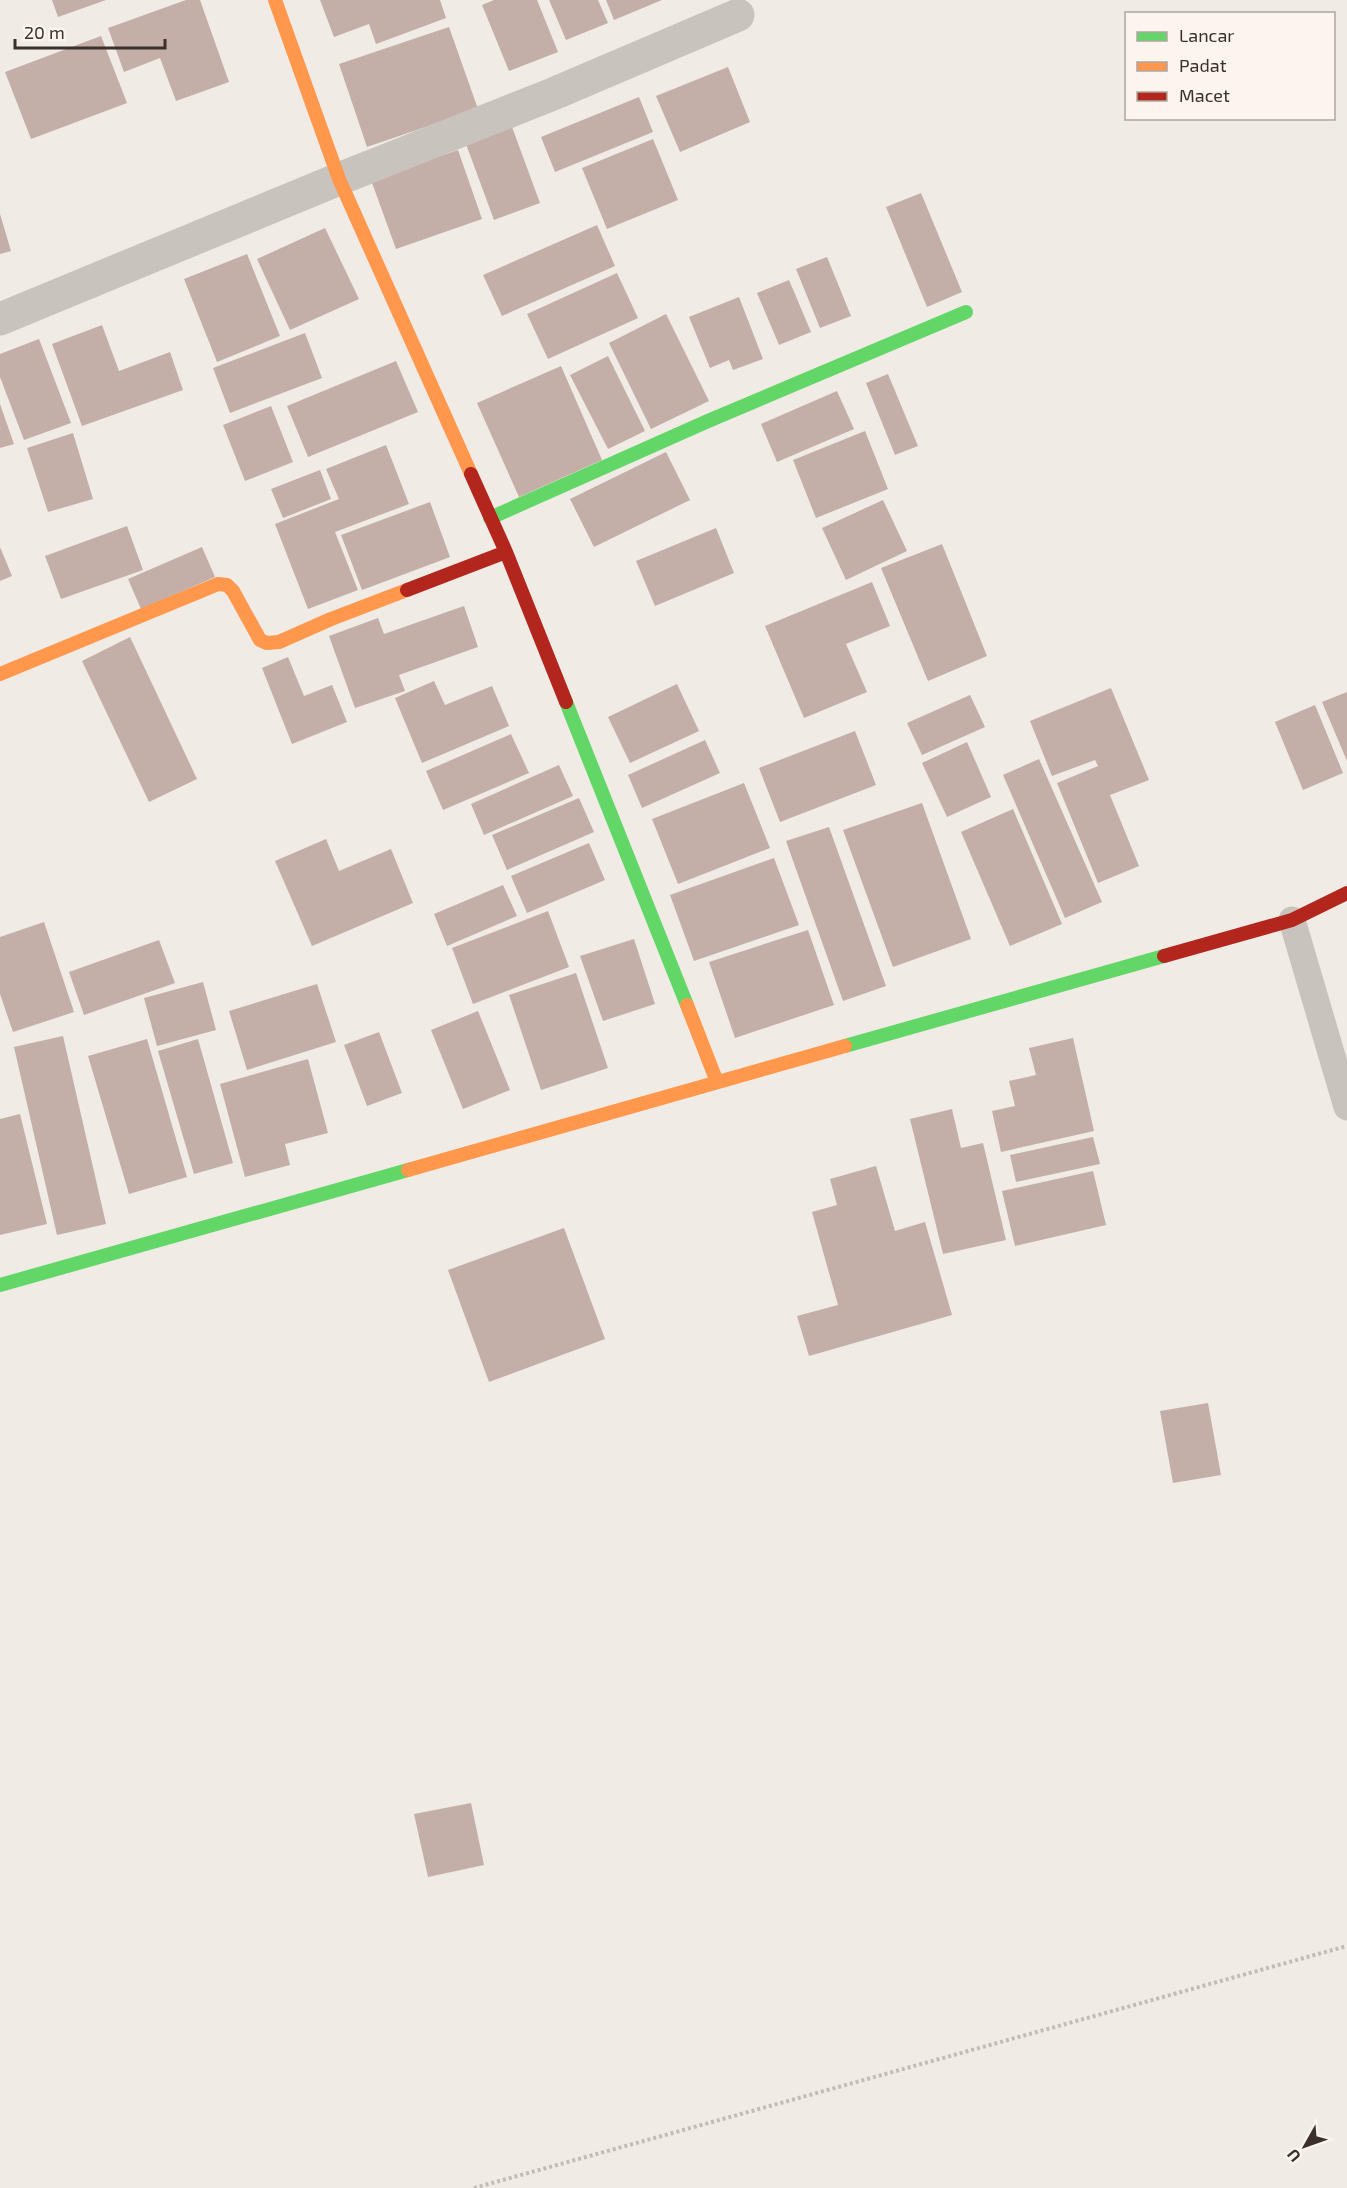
<svg xmlns="http://www.w3.org/2000/svg" width="1347" height="2188" font-family="'Exo 2',sans-serif">
<style>
.building{fill:#c3afa7}
.lines{fill:none;stroke-linecap:round;stroke-linejoin:round}
.path{stroke:#c2bbb6;stroke-width:4;stroke-dasharray:3 3;stroke-linecap:butt}
.lane{stroke:#c9c3be;stroke-width:27}
.street{stroke:#c9c3be;stroke-width:33}
.fast{stroke:#63d668;stroke-width:14}
.slow{stroke:#ff974d;stroke-width:14}
.jam{stroke:#b3261e;stroke-width:14}
</style>
<rect width="100%" height="100%" fill="#f0ebe5"/>
<path class="building" d="M52,0H106L58,17Z
M186,0H200L229,82L176,101L160,58L124,72L108,28Z
M320,0H440L446,18L376,44L369,24L334,37Z
M494,0H537L558,52L509,71L482,5Z
M549,0H598L608,23L566,40Z
M606,0H662L614,20Z
M449,27L478,109L367,147L339,64Z
M101,36L127,103L31,139L5,72Z
M728,67L750,122L680,152L656,96Z
M639,97L653,132L555,172L541,137Z
M512,127L540,203L494,220L466,144Z
M653,139L678,200L607,229L582,168Z
M458,150L482,219L396,249L371,180Z
M921,193L962,292L927,307L886,207Z
M0,214L11,251L0,254Z
M597,225L615,266L502,316L483,275Z
M325,228L359,299L290,330L257,259Z
M247,254L280,336L217,362L184,279Z
M827,257L851,316L820,328L796,269Z
M617,273L638,318L548,359L527,314Z
M789,280L811,332L779,345L757,293Z
M739,297L763,359L733,370L729,360L710,368L689,317Z
M666,314L709,401L651,429L609,343Z
M102,325L119,371L170,352L183,390L82,426L52,344Z
M305,333L322,378L230,413L213,368Z
M39,339L71,423L24,440L0,377V354Z
M608,356L645,431L608,449L570,375Z
M396,361L418,412L308,457L287,406Z
M561,366L602,460L519,497L477,403Z
M888,374L918,446L895,455L866,383Z
M837,391L854,429L777,462L761,424Z
M0,404L14,444L0,448Z
M271,406L293,462L245,481L223,425Z
M865,431L888,489L816,518L793,460Z
M73,433L93,499L48,512L27,448Z
M386,445L409,504L335,532L358,590L308,609L275,524L339,499L326,469Z
M666,452L690,500L594,547L570,499Z
M320,470L331,499L283,518L271,489Z
M883,500L907,551L846,580L822,528Z
M430,502L450,557L362,590L341,535Z
M127,526L143,570L61,599L45,556Z
M716,528L734,573L655,606L636,561Z
M942,544L987,656L928,681L881,568Z
M0,547L12,576L0,581Z
M202,547L215,577L141,609L128,579Z
M872,582L890,626L846,644L867,692L804,718L765,626Z
M464,606L478,647L399,675L405,691L355,708L329,636L378,618L384,634Z
M130,637L197,779L149,802L82,661Z
M288,657L304,696L332,685L347,722L292,744L262,668Z
M434,681L445,705L492,686L509,726L422,763L395,698Z
M677,684L699,731L630,763L608,717Z
M1111,688L1149,780L1110,795L1139,866L1098,883L1057,783L1098,766L1095,760L1052,776L1030,721Z
M1347,692V761L1322,702Z
M970,695L985,727L922,755L907,723Z
M1315,705L1343,773L1303,790L1275,722Z
M855,731L876,785L780,822L759,768Z
M511,734L529,773L443,810L426,771Z
M705,740L720,773L642,808L628,775Z
M967,742L991,797L947,817L922,763Z
M1039,759L1102,902L1065,918L1003,775Z
M559,765L573,796L484,835L471,804Z
M744,783L770,848L678,884L652,819Z
M579,798L594,832L507,870L492,835Z
M922,803L971,939L893,967L843,830Z
M1013,809L1062,924L1010,946L961,832Z
M829,827L886,986L843,1001L786,841Z
M326,839L339,871L391,849L413,903L312,946L275,861Z
M589,843L605,880L527,913L511,876Z
M774,858L799,925L694,961L670,895Z
M503,885L517,916L447,946L434,914Z
M548,911L569,967L473,1004L452,948Z
M44,922L74,1012L13,1032L0,994V937Z
M808,930L834,1005L735,1038L709,962Z
M634,939L655,1004L603,1021L580,956Z
M159,940L175,983L84,1015L69,972Z
M576,973L608,1068L541,1090L509,995Z
M203,982L216,1030L157,1046L144,998Z
M317,984L336,1042L247,1070L229,1011Z
M478,1011L510,1090L463,1109L431,1030Z
M379,1032L402,1093L367,1106L344,1045Z
M63,1036L106,1224L57,1235L14,1047Z
M1073,1038L1094,1131L1001,1152L992,1111L1015,1106L1009,1081L1036,1075L1029,1048Z
M147,1039L187,1177L129,1194L88,1056Z
M198,1039L233,1163L194,1174L158,1051Z
M308,1059L328,1133L285,1144L290,1165L245,1177L220,1084Z
M952,1109L961,1148L983,1143L1006,1240L943,1254L910,1119Z
M20,1114L47,1224L0,1235V1119Z
M1093,1137L1100,1164L1016,1182L1010,1155Z
M876,1166L895,1231L925,1222L952,1315L809,1356L797,1316L838,1305L812,1212L837,1205L830,1179Z
M1093,1171L1106,1225L1015,1246L1002,1191Z
M564,1228L605,1339L489,1382L448,1270Z
M1208,1403L1221,1475L1173,1483L1160,1411Z
M471,1803L484,1865L428,1877L414,1814Z"/>
<g class="lines">
<path class="path" d="M474,2188L1347,1946"/>
<path class="lane" d="M1292,920L1347,1107"/>
<path class="street" d="M0,319L339,179L553,94L738,15"/>
<path class="fast" d="M490,518L708,421L966,312
M566,702L687,1005
M845,1046L1164,956
M0,1285L408,1170"/>
<path class="slow" d="M275,0L339,179L471,474
M0,674L218,584L227,585L233,591L260,640L267,643L279,642L331,619L407,590
M687,1005L717,1082
M408,1170L845,1046"/>
<path class="jam" d="M471,474L506,552L566,702
M407,590L506,552
M1164,956L1292,920L1347,893"/>
</g>
<rect x="1125" y="12" width="210" height="108" fill="#fbf5ee" stroke="#aea6a0" stroke-width="1.5"/>
<rect x="1137" y="32" width="30" height="9" fill="#63d668" stroke="#aea6a0" stroke-width="1.5"/>
<text x="1179" y="42" font-size="18" fill="#3b302b">Lancar</text>
<rect x="1137" y="62" width="30" height="9" fill="#ff974d" stroke="#aea6a0" stroke-width="1.5"/>
<text x="1179" y="72" font-size="18" fill="#3b302b">Padat</text>
<rect x="1137" y="92" width="30" height="9" fill="#b3261e" stroke="#aea6a0" stroke-width="1.5"/>
<text x="1179" y="102" font-size="18" fill="#3b302b">Macet</text>
<g transform="translate(1305 2146) rotate(230)" stroke="#fbf5ee" stroke-width="4.5" paint-order="stroke">
<path d="M0-4.5L10 22L0 15L-10 22Z" fill="#3b302b"/>
<text y="-9" font-size="16" font-weight="bold" text-anchor="middle" fill="#3b302b">U</text>
</g>
<path d="M15 39v9h150v-9" fill="none" stroke="#3b302b" stroke-width="3"/>
<text x="24" y="39" font-size="18" fill="#3b302b" stroke="#fbf5ee" stroke-width="4.5" paint-order="stroke">20 m</text>
</svg>
